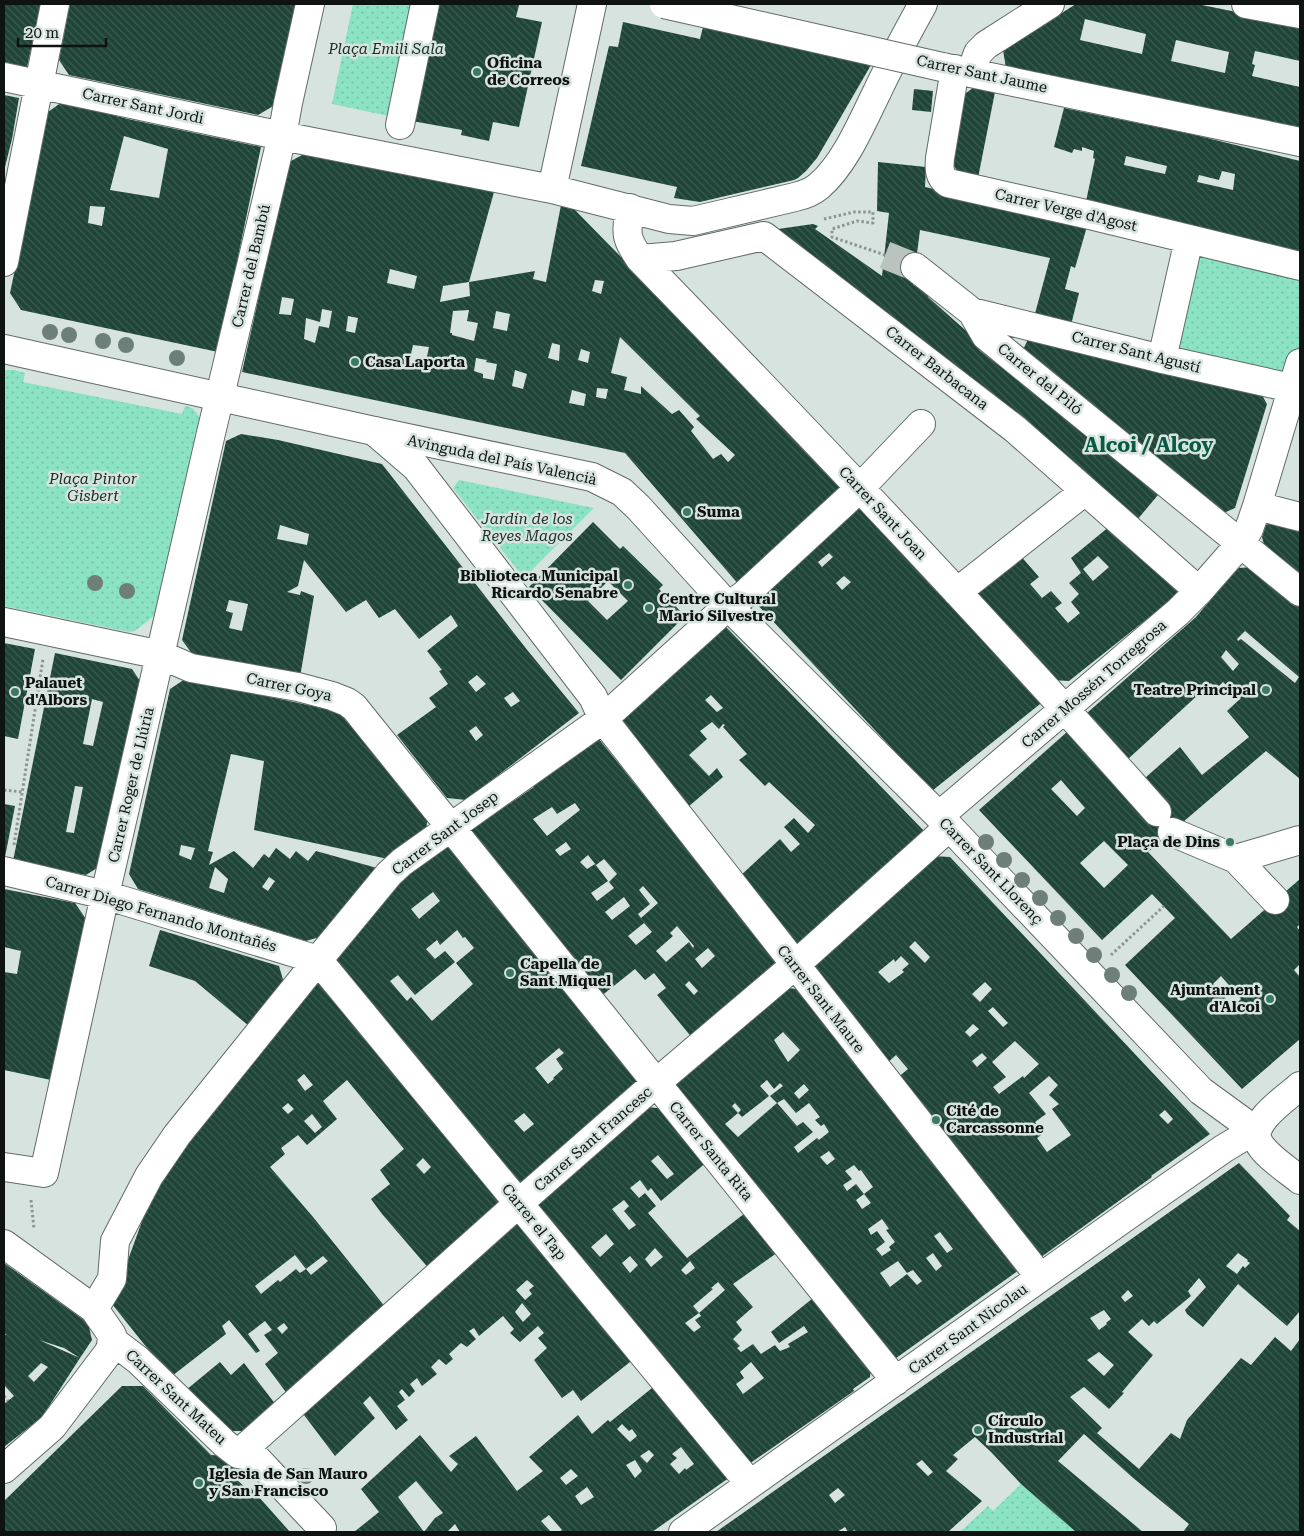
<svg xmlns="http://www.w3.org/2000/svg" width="1304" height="1536" font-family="'Roboto Serif',serif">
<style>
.park{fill:url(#park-dots)}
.building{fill:url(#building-back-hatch);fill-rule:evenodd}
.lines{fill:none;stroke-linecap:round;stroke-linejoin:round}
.minor-tunnel{stroke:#b9c4bf;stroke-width:28;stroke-dasharray:28 14;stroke-linecap:butt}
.minor-casing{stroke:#616b67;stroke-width:30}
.major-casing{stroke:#616b67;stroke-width:30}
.path{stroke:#8c9592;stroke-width:3;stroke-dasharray:2.5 2.5;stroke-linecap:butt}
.minor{stroke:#fff;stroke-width:28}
.major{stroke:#fff;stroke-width:28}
.minor-bridge-casing{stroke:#616b67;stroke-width:30;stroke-linecap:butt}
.minor-bridge{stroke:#fff;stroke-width:28}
.tree{fill:#6e7f79}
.poi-dot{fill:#3c7965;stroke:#d7e3de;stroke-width:2}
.labels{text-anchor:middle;stroke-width:5;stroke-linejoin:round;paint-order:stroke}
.park-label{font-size:15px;font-style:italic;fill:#192e27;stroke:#d7e3de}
.poi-label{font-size:15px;font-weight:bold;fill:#0f1311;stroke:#d7e3de;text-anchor:start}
.street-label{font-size:15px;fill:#0f1311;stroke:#d7e3de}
.district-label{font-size:20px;font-weight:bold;fill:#095a45;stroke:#d7e3de}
</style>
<defs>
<pattern id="park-dots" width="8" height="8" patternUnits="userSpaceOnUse" patternTransform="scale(1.25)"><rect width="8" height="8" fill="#8be3c4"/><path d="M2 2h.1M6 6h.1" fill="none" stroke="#77c2a7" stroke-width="1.8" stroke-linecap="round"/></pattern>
<pattern id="building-back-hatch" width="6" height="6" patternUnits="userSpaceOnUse" patternTransform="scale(1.25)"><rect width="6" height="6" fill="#1f4538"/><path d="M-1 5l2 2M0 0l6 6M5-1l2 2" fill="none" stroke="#3d5c52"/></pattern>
</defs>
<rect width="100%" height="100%" fill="#d7e3de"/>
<path class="park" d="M353,4H438L412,121L332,104Z
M1189,239L1300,266V363L1292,389L1162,359Z
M4,370H15L25,373L23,382L182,414L185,406C194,407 198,413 200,421L155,615L135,631L129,632L4,606Z
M459,480L594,508L524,578L453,488Z
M1021,1484L1076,1532H960L988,1506L993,1511Z"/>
<path class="building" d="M4,4H41L27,67L4,62Z
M70,4H297L275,105L258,115L69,75L59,60Z
M438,4H513L519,5L516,17L542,22L519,127L493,122L489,141L461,135L462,130L412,121Z
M1076,4H1197L1300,25V61L1255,51L1252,64L1255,65L1252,76L1300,87V132L1006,68L1003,50ZM1085,19L1146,34L1142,54L1080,40ZM1176,40L1229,52L1225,73L1171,61Z
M623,22L700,39L703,27L871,65L817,158L806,171L798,178L794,180L700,202L674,198L677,187L581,166L609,46L618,47Z
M973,88L995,92L977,183L963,179L953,165L959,98Z
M914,89L933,91L931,112L912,110Z
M4,95L19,98L12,139L4,171Z
M62,102L128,119L261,147L218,352L21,310L10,293L48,112ZM124,136L168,149L159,198L110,190ZM90,206L105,207L102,226L88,223Z
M1064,108L1191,134L1300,161V198L1299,205H1300V257L1085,206L1095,159L1093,158L1094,151L1082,147V151L1074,149L1072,153L1054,147ZM1126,156L1167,166L1165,174L1124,165ZM1222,171L1235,174L1233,190L1197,182L1199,175L1219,180Z
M304,154L494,192L469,282L443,286L440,302L470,296L469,282L535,271L533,279L546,282L561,205L574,209L846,487L740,586L625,453L242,372L289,162ZM390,269L417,276L414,289L387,283ZM595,280L604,281L601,294L592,291ZM282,297L294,299L291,315L279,314ZM322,309L332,311L329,328L319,326L315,343L304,339L306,318L320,322ZM469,310L467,321L478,323L474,341L452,335V333H450L453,311ZM496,311L510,314L507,331L493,328ZM348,316L358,318L355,333L346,331ZM620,337L700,416L696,419L735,455L728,462L721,454L713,459L691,431L694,427L679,410L672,414L641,386V394L624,390L627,377L611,373ZM552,343L560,345L559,361L548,358ZM413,345L429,347L425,366L409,363ZM581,349L590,352L588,363L578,360ZM476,358L487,360L486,362L497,364L494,380L483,378V374L474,371ZM515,370L527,374L523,389L512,386ZM597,388L608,389L606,399L596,397ZM572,390L586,394L584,406L569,403Z
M878,162L926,167L925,187L1088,223L1075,268L1071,266L1065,289L1079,293L1070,329L1033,321L1050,258L920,230L913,285L930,291L928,297L982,345L979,350L997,364L1000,361L1163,489L1137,520L771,230L813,224L818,226L815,229L882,276L889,213L877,211Z
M1029,337L1259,390L1267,404L1235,508L1219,515L1022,352Z
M241,434L278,440L382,464L528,651L579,713L466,800L447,798L397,735L436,707L429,698L448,684L439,671L442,670L427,651L458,626L451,615L419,639L395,609L379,618L366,600L346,612L304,560L298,586L287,592L300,595L301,591L314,596L300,677L193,655L182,640L226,441ZM280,525L309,534L307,545L277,539ZM229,600L248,604L242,631L229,628L233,613L226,611ZM477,675L486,684L476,692L468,682ZM513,692L520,701L511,707L504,698ZM476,726L483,735L476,741L469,731Z
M859,501L1045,700L932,791L753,600ZM829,553L833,557L822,567L818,562ZM844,576L851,582L842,590L836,583Z
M1281,517L1300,522V581L1266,552L1262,537L1266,525Z
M593,522L620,549L623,546L663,585L659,589L685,616L621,680L529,587ZM608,581L628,601L607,620L588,601Z
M1110,526L1181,592L1069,681L1051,680L970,592L1019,554L1039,577L1030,584L1042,598L1051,591L1062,603L1055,608L1068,623L1080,613L1071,602L1079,594L1069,583L1081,573L1071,558ZM1098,556L1109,567L1093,581L1083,569Z
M1256,567L1300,603V779L1266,751L1148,852L1231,939L1300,879V924L1297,927L1300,931V964L1294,970L1300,977V1039L1242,1089L1125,965L1175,918L1152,894L1102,940L979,810L1067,732L1146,820L1167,803L1145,778L1180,747L1202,775L1249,737L1227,711L1241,698L1223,682L1216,689L1211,683L1128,759L1087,713L1196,617L1238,568ZM1245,631L1299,677L1295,683L1241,639L1238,641L1237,639ZM1226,650L1239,664L1233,671L1221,657ZM1061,780L1085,808L1077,816L1051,789ZM1104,841L1128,865L1104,888L1080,863ZM1221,976L1241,999L1233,1007L1213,984Z
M725,626L926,833L794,950L738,878L780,839L791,852L800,844L784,827L794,818L808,833L815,825L769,782L765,786L739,760L747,754L723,727L725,725L723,724L719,729L712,722L700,731L707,739L689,755L709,776L717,768L723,777L681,813L613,727ZM711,695L723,708L717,712L705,700Z
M4,643L35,649L18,739L4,736Z
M55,653L132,669L142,684L100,866L86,875L13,861ZM92,699L103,702L93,746L83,744ZM75,786L83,787L74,833L66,832Z
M185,679L336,711L351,720L428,814L426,832L388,859L254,830L264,761L231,754L208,851L213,852L209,865L234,851L253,868L264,854L269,858L276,848L290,859L296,851L308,861L316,851L377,868L323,936L306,941L138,889L129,874L170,689ZM181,845L195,848L191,860L179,855ZM215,867L228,879L224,893L209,888ZM269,877L275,881L268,891L262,887Z
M599,739L778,963L693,1039L657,995L666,988L654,973L645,980L635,969L600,997L468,832L534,787V786ZM575,803L580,810L547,836L533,819L552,807L557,814ZM566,842L571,849L560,856L555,850ZM588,855L596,865L604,859L617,874L609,882L614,888L597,901L591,893L608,881L595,864L587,869L580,862ZM643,886L658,903L641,918L638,914L650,904L639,890ZM624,897L630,906L612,920L605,912ZM644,923L652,932L636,945L628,936ZM677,926L694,946L693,948L689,942L666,962L656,951L673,936L670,933ZM708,948L715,956L702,968L695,959ZM689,981L698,991L694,995L685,985Z
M4,804L15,806L5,857H4Z
M451,843L644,1081L530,1183L513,1181L333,962L397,883L412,872L413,867ZM433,892L440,901L419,919L411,909ZM457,930L463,938L465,937L474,948L456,963L473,984L432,1021L411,997L407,1001L390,981L398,975L415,995L455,962L445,951L435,959L426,949L437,940L440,945ZM559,1048L564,1053L556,1059L563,1069L553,1078L554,1079L548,1084L535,1068ZM524,1113L534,1124L524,1132L514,1121Z
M932,856L950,857L1210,1134L1151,1176L1152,1177L1037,1260L896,1079L908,1069L896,1055L885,1065L805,965ZM915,941L930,957L925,963L909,947ZM901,956L909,964L902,970L904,972L889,983L878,972L894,959L895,962ZM985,982L992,989L980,1002L972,994ZM993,1007L1008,1023L1003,1027L988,1011ZM973,1024L979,1029L970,1037L965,1032ZM1015,1041L1039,1064L1024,1078L1023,1076L999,1094L993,1087L1006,1077L992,1062ZM982,1053L987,1058L977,1067L972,1061ZM1049,1076L1058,1085L1049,1095L1059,1104L1052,1109L1071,1135L1047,1152L1037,1138L1044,1133L1035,1122L1046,1114L1029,1093ZM1165,1110L1173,1119L1168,1124L1159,1115Z
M4,889L75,903L88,922L51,1080L4,1070V972L17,974L21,951L4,947Z
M160,930L279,966L284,983L249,1026L195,981L149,966Z
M321,979L499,1194L498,1211L431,1271L382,1214L371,1199L390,1184L380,1170L404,1149L347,1080L323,1101L337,1119L307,1145L298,1135L281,1148L285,1154L270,1167L313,1217L386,1308L288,1395L265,1364L278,1353L264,1335L272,1330L265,1321L248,1334L260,1351L256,1353L229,1320L222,1326L226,1334L172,1376L159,1363L112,1304L157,1180L295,1009ZM304,1074L313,1085L305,1091L297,1080ZM288,1103L294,1109L288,1114L282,1108ZM312,1114L322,1127L315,1133L304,1121ZM423,1158L431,1167L424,1174L416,1165ZM295,1255L306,1269L323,1256L328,1261L311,1275L306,1269L300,1273L296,1269L280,1282L278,1280L261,1294L255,1286ZM284,1323L288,1328L282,1334L277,1328Z
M783,988L801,989L1022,1268L892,1361L671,1085ZM783,1032L800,1050L788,1062L774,1040ZM767,1080L774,1089L780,1083L783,1086L770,1096L777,1103L784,1099L796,1113L809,1103L820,1117L815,1120L821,1126L824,1124L829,1132L819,1140L817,1138L798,1153L794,1147L813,1132L803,1122L797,1126L777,1103L738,1137L725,1124L738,1113L732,1106L735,1103L741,1110L738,1113L742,1117L769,1096L760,1086ZM804,1084L809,1090L799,1099L794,1093ZM829,1151L835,1159L827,1165L820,1157ZM854,1165L859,1171L861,1170L873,1187L864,1194L871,1203L862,1209L856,1200L864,1194L856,1184L847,1191L843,1185L852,1179L845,1171ZM882,1219L889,1229L886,1230L895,1242L889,1247L891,1250L882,1256L876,1249L885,1242L877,1231L871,1235L868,1229ZM940,1232L953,1249L947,1253L934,1236ZM933,1253L942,1266L936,1271L926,1258ZM898,1261L907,1273L913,1270L922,1281L917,1285L907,1274L890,1287L880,1273Z
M648,1107L665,1109L708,1161L661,1201L651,1188L648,1191L640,1180L630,1188L639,1198L645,1193L656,1206L648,1213L687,1258L749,1210L781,1250L733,1284L753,1307L736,1322L742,1330L733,1339L740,1346L737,1348L741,1352L753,1344L761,1354L775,1345L780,1351L790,1347L788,1344L808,1332L804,1326L779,1343L771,1332L818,1294L872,1361L870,1377L853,1389L854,1391L749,1464L534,1206ZM658,1155L674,1174L667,1179L651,1161ZM624,1200L629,1206L624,1211L636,1225L629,1230L612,1209ZM606,1234L614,1244L600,1257L591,1247ZM655,1248L663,1257L651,1267L645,1259ZM630,1256L638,1265L630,1273L622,1263ZM690,1261L695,1268L686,1275L681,1270ZM718,1282L725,1290L699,1313L701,1316L695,1320L701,1327L694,1332L685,1323L699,1313L693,1306L713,1289L711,1288ZM751,1362L764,1378L743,1394L736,1384L744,1378L740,1372Z
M1239,1163L1290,1216L1287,1220L1300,1231V1311L1287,1326L1238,1284L1203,1327L1187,1314L1185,1310L1206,1287L1199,1278L1188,1291L1191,1296L1157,1324L1154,1321L1149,1326L1142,1319L1128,1332L1153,1355L1122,1392L1124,1393L1109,1409L1084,1387L1070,1397L1102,1428L1097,1433L1139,1469L1171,1433L1180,1439L1187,1420L1241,1358L1251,1365L1275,1337L1291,1351L1300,1339V1532H1183L1189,1524L1132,1477L1084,1434L1058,1461L1143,1532H1076L1021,1484L991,1452L975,1437L953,1455L958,1459L946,1471L982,1501L948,1532H856L854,1530L852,1532H848L845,1527L837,1532H716ZM1238,1253L1248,1260L1247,1261L1250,1263L1245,1268L1243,1266L1237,1274L1226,1266ZM1128,1290L1133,1296L1125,1302L1121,1297ZM1104,1310L1111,1319L1106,1323L1107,1324L1099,1330L1090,1318ZM1099,1352L1114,1365L1104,1376L1087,1360ZM922,1460L933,1472L928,1476L916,1464ZM838,1488L845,1495L835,1503L829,1495Z
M520,1219L635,1358L581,1401L573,1390L562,1398L534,1360L547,1348L538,1338L544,1333L538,1326L520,1342L510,1333L514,1329L503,1316L479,1336L474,1328L469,1331L476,1339L467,1347L461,1343L449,1354L453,1359L446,1365L439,1359L431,1367L437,1374L422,1386L417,1378L410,1384L415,1391L409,1397L402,1389L399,1392L405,1400L397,1406L408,1420L396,1430L370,1396L363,1403L375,1418L335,1456L301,1411ZM527,1280L534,1286L529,1290L532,1294L525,1300L516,1290ZM522,1303L531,1314L523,1322L515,1312Z
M4,1263L88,1323L92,1340L80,1358L64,1348L39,1340L80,1358L42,1417L4,1447V1404L14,1396L4,1385V1337L6,1334H4ZM41,1363L48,1367L34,1382L28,1376Z
M220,1362L231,1375L244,1363L276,1405L246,1431H228L186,1390Z
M657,1384L733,1475L652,1532H559L562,1530L549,1515L541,1521L551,1532H460L455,1524L448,1531L450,1532H354L379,1512L361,1489L420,1435L451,1472L458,1464L449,1456L476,1436L517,1491L543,1471L529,1457L578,1415L592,1434L608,1420L610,1422ZM622,1424L629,1431L632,1429L637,1436L630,1442L617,1429ZM681,1447L694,1464L686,1470L685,1468L679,1474L670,1464L677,1458L672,1454ZM649,1450L654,1455L647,1463L640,1456ZM635,1460L642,1471L635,1478L626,1465ZM571,1469L578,1476L566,1485L560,1478ZM416,1481L443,1513L435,1518L424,1532L398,1497ZM587,1487L594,1497L581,1505L575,1496Z
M122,1386H143L211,1455L225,1456L235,1465V1478L248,1490L251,1488L290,1532H4V1501Z"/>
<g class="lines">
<path class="minor-tunnel" d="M885,255L915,267"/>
<defs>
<path id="minor" d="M1246,4L1300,14
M942,67L1300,142
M955,69L940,158C939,169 939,177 948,183L1090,215L1300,266
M971,72L978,53L986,45L1050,4
M4,77L282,136L552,189L669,219L693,221L795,197C804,195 812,192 819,186C845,164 862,122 877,92C891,62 907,33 923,4
M400,125L425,4
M552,189L592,4
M630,208C626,234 625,238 640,259C816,440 990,623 1157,812
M640,259L676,256L764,236L1015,429L1199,591
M4,262L55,4
M915,267L972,312L986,336L1300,592
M972,312L1162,359L1300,390
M1162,359L1189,239
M374,431L416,467L593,697L603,719L1040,1277
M1257,506L1300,517
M957,592L1076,498
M4,622L161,655L191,668L298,687L332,696L347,702L354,707L896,1381
M939,816L1178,612L1199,591L1241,543L1249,529L1257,506L1300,363
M1172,832L1236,859L1275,900
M1236,859L1300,840
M4,871L105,895L318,960L750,1484
M4,1167L44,1173L105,895L211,433L282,136L288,103L310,4
M4,1244L94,1309L112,1335L111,1347L108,1353L52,1427L4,1469
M94,1309L112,1279L115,1241L149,1176L177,1135L318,960L389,874L402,862L603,719L728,606L744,595L860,488L921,424
M113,1341L138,1360L225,1444L238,1454L255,1457L322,1528L320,1532
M238,1454L519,1203L656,1083L795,965L949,827
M683,1532L1124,1218L1223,1149L1248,1134L1256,1131"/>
<path id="major" d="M4,349L374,431L592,477L622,492L638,507L728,606L939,816L1201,1091L1256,1131
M1300,1086C1288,1097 1249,1122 1258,1141C1264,1155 1288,1170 1300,1180"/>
</defs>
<use href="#minor" class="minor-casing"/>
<use href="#major" class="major-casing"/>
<path class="path" d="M824,219L854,212H873V223L857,221L832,229V237L885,255
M4,790L22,792
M14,845L43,659
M1111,955L1164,906
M31,1200L34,1229
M4,1396L8,1401"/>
<use href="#minor" class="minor"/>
<use href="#major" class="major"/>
<defs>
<path id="minor-bridge" d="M664,4L942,67"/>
</defs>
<use href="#minor-bridge" class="minor-bridge-casing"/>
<use href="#minor-bridge" class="minor-bridge"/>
</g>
<g class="tree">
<circle cx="50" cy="332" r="8"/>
<circle cx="69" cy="335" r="8"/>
<circle cx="103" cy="341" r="8"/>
<circle cx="126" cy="345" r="8"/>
<circle cx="177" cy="358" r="8"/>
<circle cx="95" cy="583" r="8"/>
<circle cx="127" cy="591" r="8"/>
<circle cx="986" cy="842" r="8"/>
<circle cx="1004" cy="860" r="8"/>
<circle cx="1022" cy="880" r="8"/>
<circle cx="1040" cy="898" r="8"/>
<circle cx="1058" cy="918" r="8"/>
<circle cx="1076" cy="936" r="8"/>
<circle cx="1094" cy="955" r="8"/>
<circle cx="1112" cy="975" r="8"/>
<circle cx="1129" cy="993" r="8"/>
<circle cx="306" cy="1476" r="8"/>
</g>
<g class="poi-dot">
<circle cx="477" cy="72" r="5"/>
<circle cx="355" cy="362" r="5"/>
<circle cx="687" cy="512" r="5"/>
<circle cx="628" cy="585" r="5"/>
<circle cx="649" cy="608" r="5"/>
<circle cx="1266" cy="690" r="5"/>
<circle cx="15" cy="692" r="5"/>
<circle cx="1230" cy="842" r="5"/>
<circle cx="510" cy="973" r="5"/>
<circle cx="1270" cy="999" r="5"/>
<circle cx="936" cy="1120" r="5"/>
<circle cx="978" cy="1430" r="5"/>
<circle cx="199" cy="1483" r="5"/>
</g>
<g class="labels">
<g class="park-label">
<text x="386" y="54">Plaça Emili Sala</text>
<text x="93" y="484">Plaça Pintor<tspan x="93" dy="17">Gisbert</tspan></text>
<text x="527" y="524">Jardín de los<tspan x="527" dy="17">Reyes Magos</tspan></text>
</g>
<g class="poi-label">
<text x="487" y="68">Oficina<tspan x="487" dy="17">de Correos</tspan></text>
<text x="365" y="367">Casa Laporta</text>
<text x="697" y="517">Suma</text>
<text x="618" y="581" text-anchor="end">Biblioteca Municipal<tspan x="618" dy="17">Ricardo Senabre</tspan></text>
<text x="659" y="604">Centre Cultural<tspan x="659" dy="17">Mario Silvestre</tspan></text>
<text x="25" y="688">Palauet<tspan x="25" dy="17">d'Albors</tspan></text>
<text x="1256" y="695" text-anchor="end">Teatre Principal</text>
<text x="1220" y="847" text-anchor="end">Plaça de Dins</text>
<text x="520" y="969">Capella de<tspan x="520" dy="17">Sant Miquel</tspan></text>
<text x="1260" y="995" text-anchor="end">Ajuntament<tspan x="1260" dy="17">d'Alcoi</tspan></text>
<text x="946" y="1116">Cité de<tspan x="946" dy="17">Carcassonne</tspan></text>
<text x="988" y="1426">Círculo<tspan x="988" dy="17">Industrial</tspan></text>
<text x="209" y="1479">Iglesia de San Mauro<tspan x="209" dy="17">y San Francisco</tspan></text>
</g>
<g class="street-label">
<text transform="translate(982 74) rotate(12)" y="5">Carrer Sant Jaume</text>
<text transform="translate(143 106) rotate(12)" y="5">Carrer Sant Jordi</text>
<text transform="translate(1066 210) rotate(13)" y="5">Carrer Verge d'Agost</text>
<text transform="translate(251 266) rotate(-77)" y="5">Carrer del Bambú</text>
<text transform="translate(1136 352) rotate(14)" y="5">Carrer Sant Agustí</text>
<text transform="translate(937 368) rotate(38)" y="5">Carrer Barbacana</text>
<text transform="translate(1040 379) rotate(39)" y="5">Carrer del Piló</text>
<text transform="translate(502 460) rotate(12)" y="5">Avinguda del País Valencià</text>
<text transform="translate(883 513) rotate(47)" y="5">Carrer Sant Joan</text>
<text transform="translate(1094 684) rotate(-41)" y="5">Carrer Mossén Torregrosa</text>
<text transform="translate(289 687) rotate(12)" y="5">Carrer Goya</text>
<text transform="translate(131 785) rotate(-77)" y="5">Carrer Roger de Llúria</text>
<text transform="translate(445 833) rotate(-37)" y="5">Carrer Sant Josep</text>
<text transform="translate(991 871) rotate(46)" y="5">Carrer Sant Llorenç</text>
<text transform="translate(161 914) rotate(16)" y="5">Carrer Diego Fernando Montañés</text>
<text transform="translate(821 999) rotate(52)" y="5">Carrer Sant Maure</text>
<text transform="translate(593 1139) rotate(-41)" y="5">Carrer Sant Francesc</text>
<text transform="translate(711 1151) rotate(51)" y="5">Carrer Santa Rita</text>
<text transform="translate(534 1222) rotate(51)" y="5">Carrer el Tap</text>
<text transform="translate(968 1329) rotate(-36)" y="5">Carrer Sant Nicolau</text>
<text transform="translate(176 1397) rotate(43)" y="5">Carrer Sant Mateu</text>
</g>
<g class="district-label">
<text x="1149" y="452">Alcoi / Alcoy</text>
</g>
</g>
<rect width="1304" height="1536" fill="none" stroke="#0f1311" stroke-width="10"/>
<path d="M18 38v8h88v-8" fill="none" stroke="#0f1311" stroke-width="2.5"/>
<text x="25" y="38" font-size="15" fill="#0f1311" stroke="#d7e3de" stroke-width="4" paint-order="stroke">20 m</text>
</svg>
